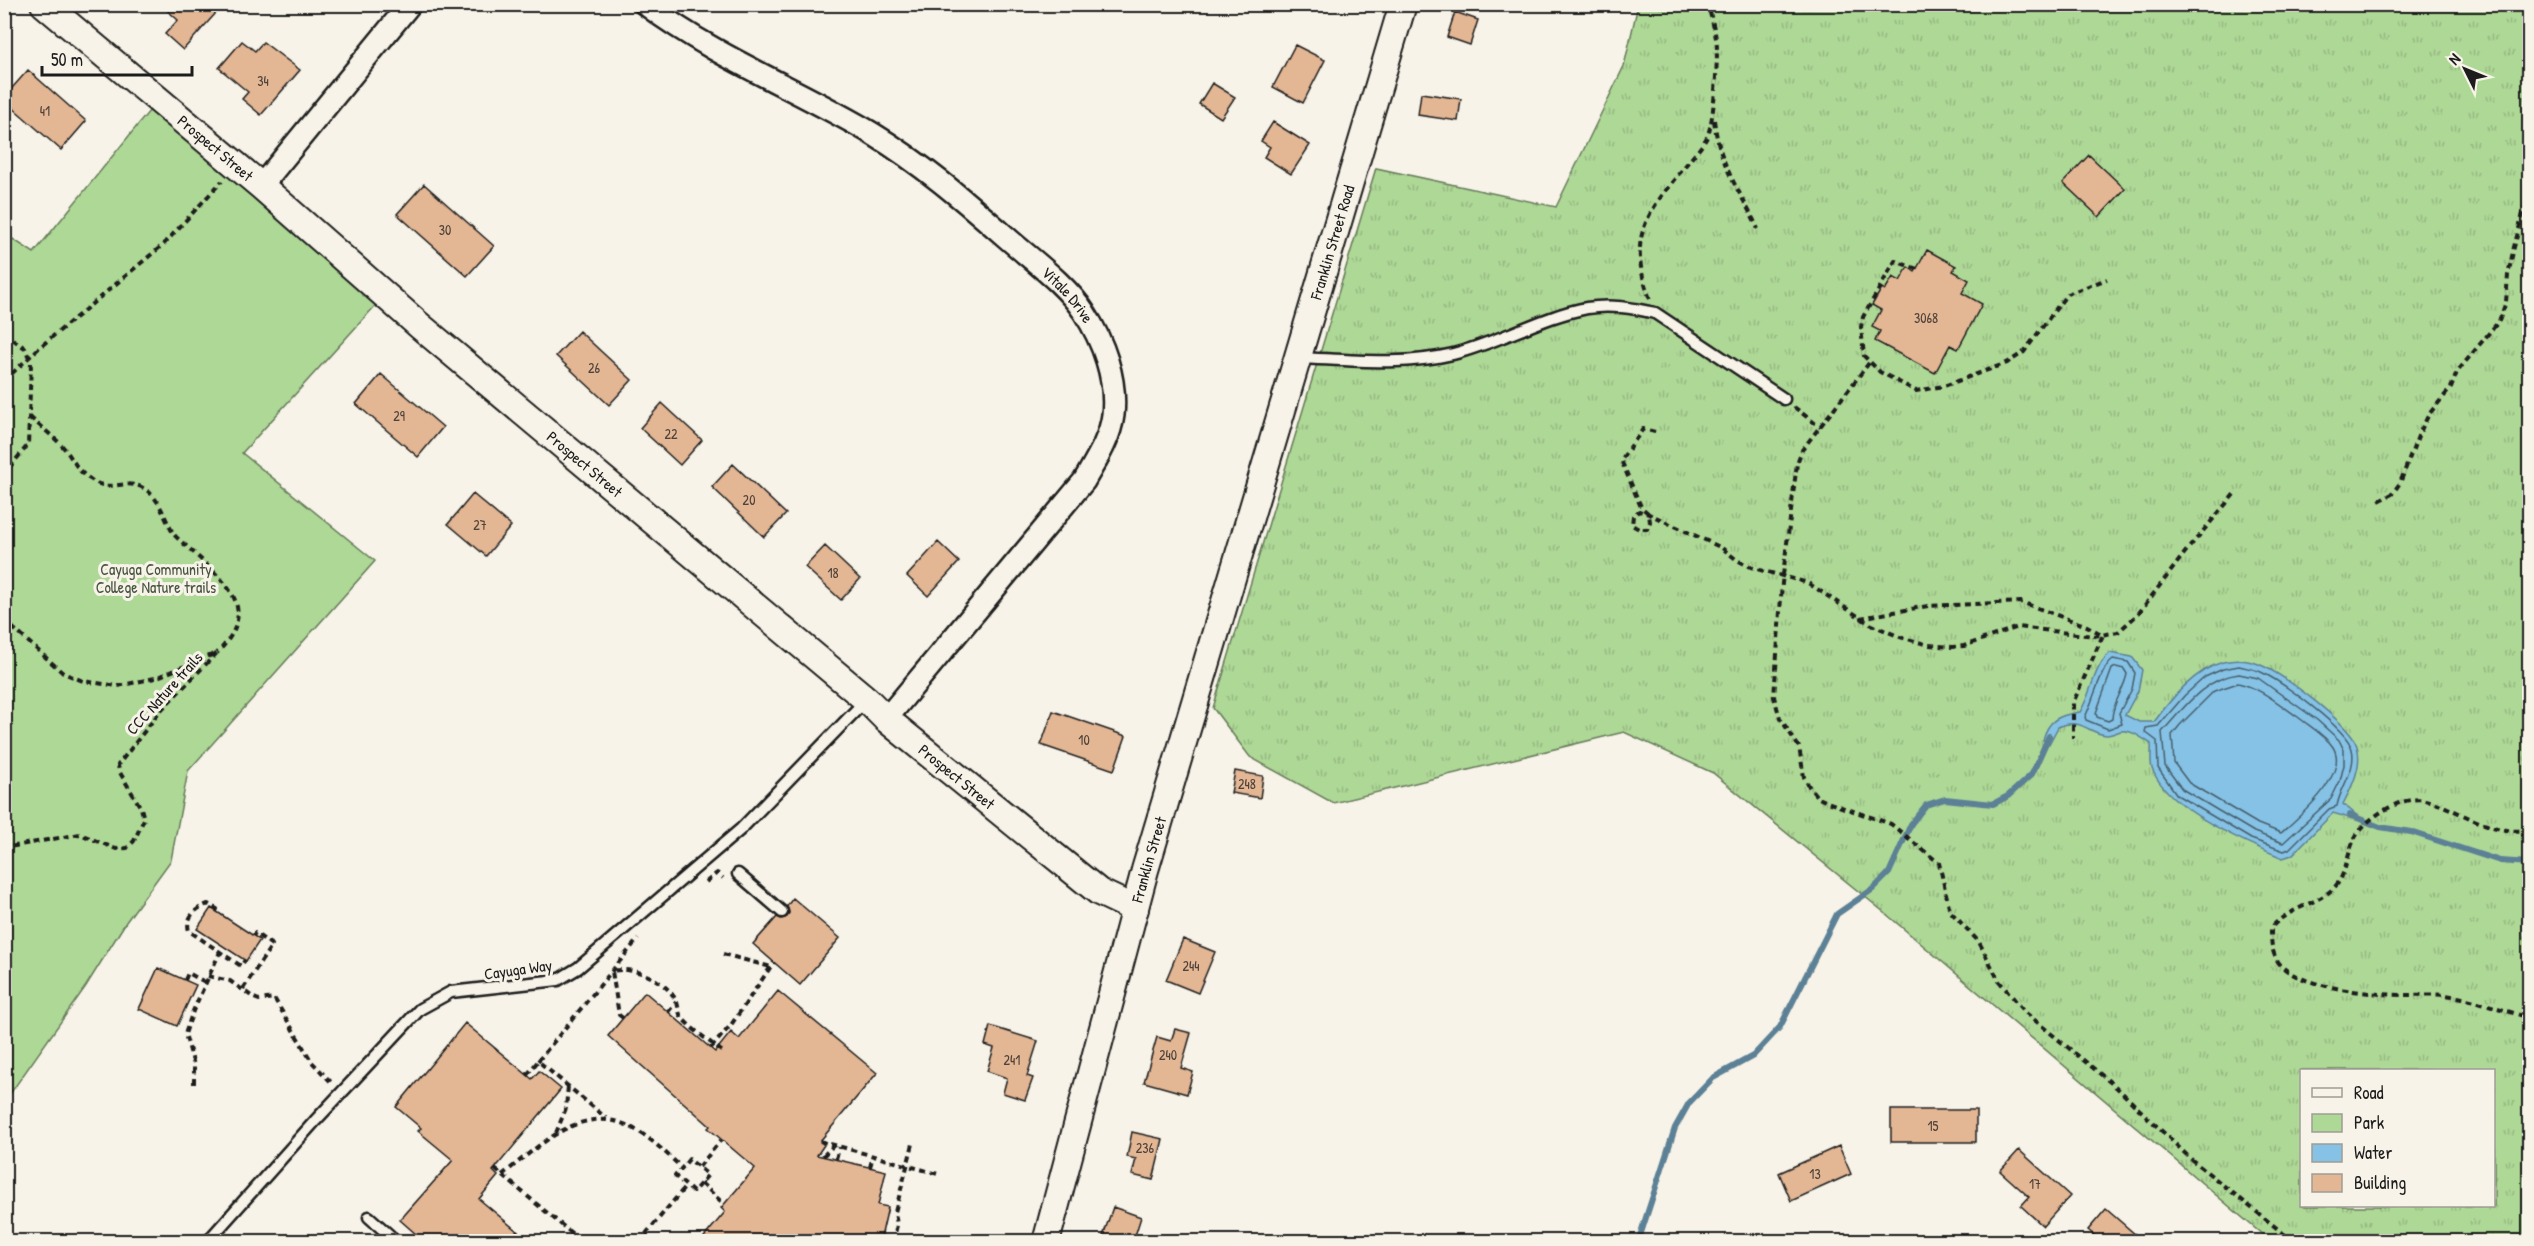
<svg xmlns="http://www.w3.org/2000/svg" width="2534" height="1246" font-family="'Patrick Hand',sans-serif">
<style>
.grass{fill:url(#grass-tufts);stroke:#657a59;stroke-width:1.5;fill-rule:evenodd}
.green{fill:#aed896;stroke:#657a59;stroke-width:1.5}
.water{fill:#85c2e5;stroke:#5b8095;stroke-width:1.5}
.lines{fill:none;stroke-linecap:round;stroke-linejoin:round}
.shore{stroke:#465e6c;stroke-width:1.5}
.stream{stroke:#5b8095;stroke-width:6}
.building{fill:#e3b694;stroke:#1c1c1c;stroke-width:1.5}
.service-casing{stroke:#1c1c1c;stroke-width:15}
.minor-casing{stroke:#1c1c1c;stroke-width:26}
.tertiary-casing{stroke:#1c1c1c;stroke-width:30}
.path{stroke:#1c1c1c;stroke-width:4;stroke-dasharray:6 4.5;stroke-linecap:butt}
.service{stroke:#f7f3e8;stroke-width:10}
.minor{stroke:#f7f3e8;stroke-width:21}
.tertiary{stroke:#f7f3e8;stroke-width:26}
.labels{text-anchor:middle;stroke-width:6;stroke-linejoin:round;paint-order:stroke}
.number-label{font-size:14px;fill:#4e423a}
.street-label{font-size:16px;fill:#1c1c1c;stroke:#f7f3e8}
.park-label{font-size:16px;fill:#485441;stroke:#f7f3e8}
</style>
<defs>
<pattern id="grass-tufts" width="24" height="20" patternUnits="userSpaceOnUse" patternTransform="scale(1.5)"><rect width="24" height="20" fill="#aed896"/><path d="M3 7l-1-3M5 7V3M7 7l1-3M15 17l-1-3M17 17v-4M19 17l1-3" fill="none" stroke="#95b981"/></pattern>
</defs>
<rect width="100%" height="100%" fill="#f7f3e8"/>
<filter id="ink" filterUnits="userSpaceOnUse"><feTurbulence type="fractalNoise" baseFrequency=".0167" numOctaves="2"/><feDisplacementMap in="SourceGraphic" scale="12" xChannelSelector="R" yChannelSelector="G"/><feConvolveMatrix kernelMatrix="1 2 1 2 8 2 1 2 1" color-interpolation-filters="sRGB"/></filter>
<g filter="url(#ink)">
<path class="grass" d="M1638,5H2529V1241H2270L1885,913L1713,773L1624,732L1333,803L1250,757L1213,708L1376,168L1556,207L1624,66ZM2302,1070H2494V1206H2302Z"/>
<path class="green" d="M158,100L385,295L242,453L375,561L188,771L171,860L126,922L86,986L5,1101V234L34,253Z"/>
<path class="water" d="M2110,653L2132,657L2142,670L2138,691L2125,715L2139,722H2154C2171,699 2194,670 2223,662C2236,659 2251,660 2263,666C2285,676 2351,725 2357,746C2363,765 2352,787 2343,804L2359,817L2356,820L2333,813L2292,855L2283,858C2246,843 2169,809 2153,771C2149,764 2152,752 2151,744C2143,739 2131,729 2121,731C2117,732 2112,735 2107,735C2088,734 2083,717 2058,727L2049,744L2043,740C2048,719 2060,715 2080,712C2092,693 2093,667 2110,653Z"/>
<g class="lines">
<path class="shore" d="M2113,659L2128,662L2135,673L2132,689L2119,713L2122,724L2108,729L2086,720L2085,717C2093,702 2101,667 2113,659Z
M2239,666C2246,668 2255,669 2261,672C2281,681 2347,729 2352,749C2357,770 2340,787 2337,806L2329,809L2289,849L2284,851L2251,839L2177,795L2158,768L2157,741L2145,732L2146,728L2158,726L2185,695L2205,677L2223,669Z
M2116,667L2124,669L2127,674C2124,690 2112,703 2112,719L2108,721L2097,717L2096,713L2112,669Z
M2239,674L2258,678L2317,720L2339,740L2344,750V765L2340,781L2331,799L2283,843L2254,832L2182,789L2165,766L2162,732C2184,708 2204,678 2239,674Z
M2238,683C2261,688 2279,704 2298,717C2309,726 2325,735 2333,747C2350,774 2299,817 2281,833L2258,824L2189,783L2174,763L2172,735L2180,725L2214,691Z"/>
<path class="stream" d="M2350,815L2380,827L2411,832L2500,861L2530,863
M1638,1242L1675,1128L1689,1103L1713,1078L1753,1056L1780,1027L1837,914L1873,889L1889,873L1911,824L1926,805L1945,799L1993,804L2008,796L2032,774L2049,736"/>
</g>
<path class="building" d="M160,4H224L183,50L165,34L178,20Z
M1455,12L1478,20L1470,45L1447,37Z
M242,41L255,51L263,42L300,70L261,115L242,99L248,92L219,68Z
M1295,45L1325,60L1303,103L1273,87Z
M28,70L86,121L61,150L4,100V97Z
M1212,83L1235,97L1221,118L1199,104Z
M1421,93L1461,99L1458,121L1418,115Z
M1273,122L1310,145L1291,174L1264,157L1270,147L1261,141Z
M2089,155L2125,189L2099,217L2063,183Z
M424,184L494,246L467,276L397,214Z
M1927,250L1956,266L1953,271L1969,280L1962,293L1982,304L1958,349L1950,345L1935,373L1875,341L1880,331L1872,327L1881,310L1872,305L1882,288L1885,290L1893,277L1900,281L1908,267L1915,272Z
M579,331L632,380L609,405L556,356Z
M381,374L443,427L418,457L356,404Z
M662,403L702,440L680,465L640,428Z
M733,464L786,514L764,537L712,487Z
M473,494L511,526L486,556L448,524Z
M938,542L959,562L928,596L907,576Z
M825,546L860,579L841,600L805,567Z
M1053,711L1126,736L1114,770L1041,745Z
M1235,771L1263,776L1260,798L1231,793Z
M793,898L840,938L800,985L753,944L777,917L781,919L787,917L789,913L787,906Z
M211,908L260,940L246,961L197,929Z
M1183,939L1215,952L1198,993L1166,980Z
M158,968L196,985L177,1026L139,1009Z
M778,991L877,1073L820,1141L824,1145L817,1155L886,1171L878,1205L888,1207L880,1242H700L725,1212L721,1208L755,1168L708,1128L710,1126L608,1036L645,992L715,1052L731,1032L739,1039Z
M465,1023L532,1079L539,1071L561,1089L493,1171L498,1176L479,1199L530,1242H425L400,1220L453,1160L418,1131L421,1128L396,1107Z
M990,1026L1038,1041L1027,1076L1033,1078L1025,1100L1003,1093L1007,1078L987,1071L994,1048L985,1045Z
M1175,1029L1191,1033L1181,1068L1193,1072L1187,1094L1144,1082L1157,1037L1171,1041Z
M1891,1110H1976V1142H1891Z
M1132,1132L1163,1139L1153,1180L1132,1175L1136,1159L1127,1157Z
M1839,1146L1851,1174L1791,1201L1779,1173Z
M2019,1150L2070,1196L2043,1226L2021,1206L2029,1197L2000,1171Z
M1113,1207L1141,1217L1133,1242H1101Z
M2106,1209L2144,1242H2102L2088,1230Z"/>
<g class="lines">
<defs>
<path id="service" d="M1299,358C1350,360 1403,366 1453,354C1498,343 1543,316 1587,308C1610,304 1633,308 1655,313L1784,399
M738,874L782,912
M369,1217L397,1242
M207,1242L315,1121L420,1009L451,992L558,980L578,968L741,829L866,700"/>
<g id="minor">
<path id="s1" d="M645,4C716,58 798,89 873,134C924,165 968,204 1013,243C1036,263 1067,286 1084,312C1103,341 1117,379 1113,415C1110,439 1096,460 1084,481L886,719"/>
<path d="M261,186L410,4"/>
</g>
<g id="tertiary">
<path id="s2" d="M44,4L261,186L420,326L867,700L886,719L1099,892L1135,909"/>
<path id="s3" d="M1046,1242L1145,870L1403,4"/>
</g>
</defs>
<use href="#service" class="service-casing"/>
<use href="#minor" class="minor-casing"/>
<use href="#tertiary" class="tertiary-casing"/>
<path class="path" d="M1714,120C1720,168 1739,188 1758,229
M1917,269L1895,261L1863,317L1861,327L1864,356L1880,372L1916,391L1944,386L2007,363L2024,352L2067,294L2107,279
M1650,299C1626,236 1647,214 1685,166C1692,157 1702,147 1707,137C1714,122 1717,68 1717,50C1717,35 1711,19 1708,4
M4,333L25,348L31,363L28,445L4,474
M1869,363L1802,450L1797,463L1782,583L1774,697L1780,718L1799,747L1804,777L1810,788L1817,797L1827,802L1891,824L1939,863L1950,911L1979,942L1999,981L2026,1013L2115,1086L2192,1160L2294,1242
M4,381L40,347L164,244L222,181
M1794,407L1820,427
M30,417C40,427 55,437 64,448C73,459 77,471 90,479C109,493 121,480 139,486C159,494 163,516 173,533C178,540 187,546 193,552C228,585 260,609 217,653
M1655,432L1643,429L1621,460L1641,507L1649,514L1650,522L1647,529H1639L1632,525L1633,516L1639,511L1649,514L1722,548L1737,560L1753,568L1808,583L1870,624L1900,637L1929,645L1952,647L1964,646L2018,627L2094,636L2118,632L2138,614L2187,550L2236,492
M2379,501L2392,494L2400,483L2418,436L2429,414L2451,388L2457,372L2499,321L2506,302L2508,275L2514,247L2530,188
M1860,618L1928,606L2021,602L2087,626L2103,635L2073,703V738
M4,620L63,673L83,681L118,686L155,678L217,653L162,709L118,765L119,771L141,808L144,819L134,841L127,848L116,849L80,834L4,848
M2530,830C2489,836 2461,809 2425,800C2403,795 2367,817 2356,836C2348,850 2347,870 2338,883C2323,904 2289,906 2271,928C2271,941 2271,952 2279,963C2297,988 2375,995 2405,995C2418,995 2432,994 2446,995C2475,999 2502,1010 2530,1018
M706,882L717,873L723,878
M216,911L217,909L208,904C196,908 185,918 189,931L241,966L245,960
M723,954L771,967
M4,960L9,989L4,999
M208,976L230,981L254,998L259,1000L274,998L312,1062L332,1083
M185,980L188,973L205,982
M243,989L272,945L255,933L253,936
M668,1012L676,1002
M623,1018L619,1015L612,971C635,966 664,979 676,1000C679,1006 678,1013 682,1018C694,1031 711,1042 725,1054
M711,1048L731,1025L774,962
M538,1061L638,939
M527,1075L538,1061L606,1118
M194,1084V1065L185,1034L193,1011L220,952
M556,1133L566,1108L568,1086
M820,1141L938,1174
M823,1156L834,1145
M836,1159L839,1147
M699,1167L721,1140
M870,1167L873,1156
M495,1169L582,1242
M502,1175C541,1145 584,1099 636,1130C652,1139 668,1155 682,1168L675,1176L693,1192L708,1175L689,1159L682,1168
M701,1183L724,1204
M639,1242L686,1186
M893,1242L897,1225L895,1212L914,1140"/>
<use href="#service" class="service"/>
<use href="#minor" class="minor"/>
<use href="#tertiary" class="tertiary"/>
</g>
</g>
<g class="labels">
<g class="number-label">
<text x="263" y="86">34</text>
<text x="45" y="116">41</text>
<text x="445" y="235">30</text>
<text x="1926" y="323">3068</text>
<text x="594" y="373">26</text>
<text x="399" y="421">29</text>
<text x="671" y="439">22</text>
<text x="749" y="505">20</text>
<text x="480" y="530">27</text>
<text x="833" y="578">18</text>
<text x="1084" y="745">10</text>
<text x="1247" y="789">248</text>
<text x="1191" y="971">244</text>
<text x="1168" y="1060">240</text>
<text x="1012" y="1065">241</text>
<text x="1933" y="1131">15</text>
<text x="1145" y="1153">236</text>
<text x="1815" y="1179">13</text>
<text x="2035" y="1189">17</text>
</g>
<g class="street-label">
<text dy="6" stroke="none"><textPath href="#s2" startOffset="224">Prospect Street</textPath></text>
<text dy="6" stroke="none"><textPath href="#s3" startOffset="1040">Franklin Street Road</textPath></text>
<text dy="6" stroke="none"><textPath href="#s1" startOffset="516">Vitale Drive</textPath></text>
<text dy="6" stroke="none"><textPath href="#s2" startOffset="710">Prospect Street</textPath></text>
<text transform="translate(164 693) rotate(-48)" y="6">CCC Nature trails</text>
<text dy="6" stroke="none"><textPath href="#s2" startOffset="1196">Prospect Street</textPath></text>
<text dy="6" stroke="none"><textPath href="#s3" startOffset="396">Franklin Street</textPath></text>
<text transform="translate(518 969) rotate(-8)" y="6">Cayuga Way</text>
</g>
<g class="park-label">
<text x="156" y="575">Cayuga Community<tspan x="156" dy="18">College Nature trails</tspan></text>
</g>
</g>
<rect width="2534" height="1246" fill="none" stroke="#f7f3e8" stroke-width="24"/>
<rect x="12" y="12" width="2510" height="1222" fill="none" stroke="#1c1c1c" stroke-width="2" filter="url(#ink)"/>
<rect x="2300" y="1069" width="195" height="138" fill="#f7f3e8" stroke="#9f9d96" stroke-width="1.5"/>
<rect x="2312" y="1088" width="30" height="9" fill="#f7f3e8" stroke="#9f9d96" stroke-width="1.5"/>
<text x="2354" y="1099" font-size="18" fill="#1c1c1c">Road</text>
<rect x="2312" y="1114" width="30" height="18" fill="#aed896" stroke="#9f9d96" stroke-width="1.5"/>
<text x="2354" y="1129" font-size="18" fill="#1c1c1c">Park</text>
<rect x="2312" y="1144" width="30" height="18" fill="#85c2e5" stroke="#9f9d96" stroke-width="1.5"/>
<text x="2354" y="1159" font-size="18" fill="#1c1c1c">Water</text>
<rect x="2312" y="1174" width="30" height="18" fill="#e3b694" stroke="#9f9d96" stroke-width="1.5"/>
<text x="2354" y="1189" font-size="18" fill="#1c1c1c">Building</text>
<g transform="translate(2465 69) rotate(313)" stroke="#f7f3e8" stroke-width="4.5" paint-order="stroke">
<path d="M0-4.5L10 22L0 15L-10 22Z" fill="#1c1c1c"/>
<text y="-9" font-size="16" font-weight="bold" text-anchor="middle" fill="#1c1c1c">N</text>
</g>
<path d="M42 66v9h150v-9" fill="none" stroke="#1c1c1c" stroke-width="3"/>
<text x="51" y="66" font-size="18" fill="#1c1c1c" stroke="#f7f3e8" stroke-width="4.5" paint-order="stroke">50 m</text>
</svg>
